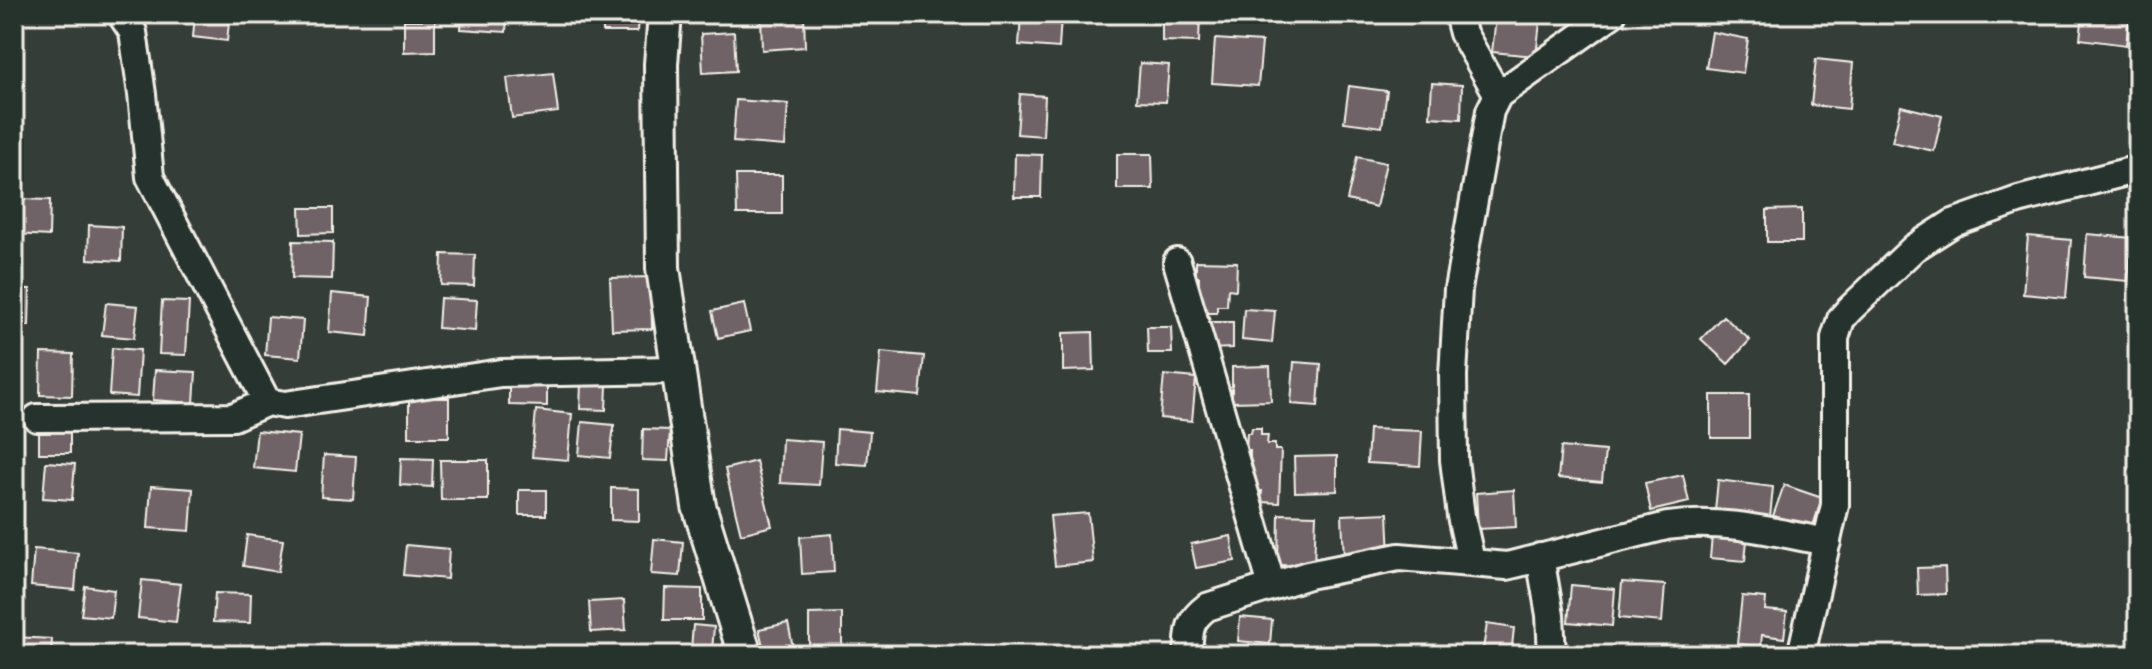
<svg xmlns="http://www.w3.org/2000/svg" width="2152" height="669" font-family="'Indie Flower',sans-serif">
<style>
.building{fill:#706468;stroke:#f4f1e8;stroke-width:2}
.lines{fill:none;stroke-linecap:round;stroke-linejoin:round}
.minor-casing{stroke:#f4f1e8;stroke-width:32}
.major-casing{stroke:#f4f1e8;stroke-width:38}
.minor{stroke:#26332d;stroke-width:26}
.major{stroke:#26332d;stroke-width:32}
</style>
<rect width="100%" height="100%" fill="#353d39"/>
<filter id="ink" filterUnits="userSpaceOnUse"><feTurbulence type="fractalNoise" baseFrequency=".0125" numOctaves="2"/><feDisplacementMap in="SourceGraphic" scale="16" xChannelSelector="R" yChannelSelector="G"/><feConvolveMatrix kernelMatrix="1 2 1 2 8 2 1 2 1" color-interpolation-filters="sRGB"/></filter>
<g filter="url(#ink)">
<path class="building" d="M148,14H176L177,19L149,20Z
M195,14H230L227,41L193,37Z
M462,14H507L506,32L461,29Z
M603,14H638L637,32H603Z
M804,14L805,47L762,50L761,15Z
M1021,14L1061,16L1059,48L1019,45Z
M1162,14H1200L1199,42L1162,41Z
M2083,14H2130L2126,45L2080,39Z
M1496,18L1540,22L1536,56L1492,52Z
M404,20H435V51L404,52Z
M734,32L736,71L703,73L701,34Z
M1712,32L1748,39L1743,73L1706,68Z
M1215,39L1262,42L1258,86L1212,83Z
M1816,59L1853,63L1849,109L1811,105Z
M1140,63L1169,65L1166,102L1137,101Z
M553,73L558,112L512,118L507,78Z
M1432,83L1462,85L1461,119L1430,117Z
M1349,86L1387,91L1382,127L1344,122Z
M1020,94L1045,96L1043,136L1017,134Z
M736,100L788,104L785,146L733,142Z
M1901,106L1942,116L1934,151L1892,142Z
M1015,154L1042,155L1041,197H1014Z
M1117,154H1152L1153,189H1117Z
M1357,157L1386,163L1376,207L1347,200Z
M736,175H782V214H737Z
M18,199L50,200L49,236L16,234Z
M300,208H333V233L301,234Z
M1802,209V242H1767V210Z
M89,225L122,227L121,261L88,259Z
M2087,234L2132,238L2128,281L2084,277Z
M2028,236L2071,240L2066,298L2023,294Z
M293,241L333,242L332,279L292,278Z
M442,254L475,255L474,286L441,285Z
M1196,261L1237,262L1236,290L1228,289L1227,306H1217V313H1202L1198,305L1199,277H1196Z
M651,277L652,329L612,330L610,278Z
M14,289H30L29,326L14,325Z
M332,293L371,297L368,336L329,332Z
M440,298L477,300L475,331L438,328Z
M162,301L189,302L186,355L159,354Z
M106,303L138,306L134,338L102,335Z
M744,304L750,331L718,338L712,311Z
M1244,309L1275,311L1272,343L1242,340Z
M1723,316L1750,340L1728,364L1701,339Z
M268,317L303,320L300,358L265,355Z
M1210,322H1233V348L1210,349Z
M1147,327H1171L1172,353H1148Z
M1093,332L1094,370L1063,371V333Z
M112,348L140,350L137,397L109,395Z
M881,352L924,356L920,396L877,392Z
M41,353L73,354L72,396L40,395Z
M1294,362L1321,364L1318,406L1291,404Z
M1270,366L1271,401L1232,402V367Z
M155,370L196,372L194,403L153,400Z
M1164,375L1196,378L1192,421L1160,418Z
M509,377L547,378V406L509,405Z
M581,383L607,385L606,410L580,409Z
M1711,395H1749V438H1711Z
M409,398H449V437H409Z
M536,410L572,414L568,460L532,457Z
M582,422L614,425L610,458L579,455Z
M39,426L70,427V453H39Z
M1252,428H1261V435H1268L1267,444H1275V450H1281L1279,503L1261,502L1262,491H1253L1254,477H1250L1251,465H1244V456H1250V450H1246L1247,433H1251Z
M643,429L670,430L668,461L642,460Z
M837,429L870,432L867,465L835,463Z
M1369,429L1422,431L1420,466L1367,463Z
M257,431L299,435L295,472L253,468Z
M782,439L822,442L819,485L780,483Z
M1561,447L1605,451L1602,482L1558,478Z
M324,455L356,457L353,499L321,497Z
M1337,456V491L1295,492L1294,457Z
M401,458L433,459L432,487L400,485Z
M440,460H488V500H441Z
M756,461L772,526L741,534L725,469Z
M46,462L75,464L72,500L43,498Z
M1683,475L1689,502L1651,511L1645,483Z
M1718,480L1773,487L1770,518L1715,511Z
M1784,485L1822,498L1812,529L1773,516Z
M151,486L193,489L190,531L148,528Z
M611,488L639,489V521L611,520Z
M519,490H546V515H519Z
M1514,490L1516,527L1478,529L1476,493Z
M1088,513L1093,562L1055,566L1050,516Z
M1388,513L1390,557L1344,559L1342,515Z
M1279,514L1316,515L1314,566L1278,565Z
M832,534L834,572L802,574L800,537Z
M247,535L283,540L278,572L243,566Z
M1231,536L1235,561L1196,568L1191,544Z
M1712,536L1747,540L1745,561L1710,558Z
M654,539L683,542L680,576L651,574Z
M406,545L449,549L447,579L403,575Z
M34,549L78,553L75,590L31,586Z
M1945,567L1946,594L1918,595L1917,568Z
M142,580L181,584L176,622L138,618Z
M1622,582L1665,585L1662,622L1619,618Z
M1571,585L1615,589L1612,626L1568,622Z
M85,586L114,590L111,618L81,615Z
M665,588L702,589V620H664Z
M215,593L251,594L250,623L213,622Z
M1742,596L1766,598L1765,610L1787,612L1784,638L1762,635L1761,646L1737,644Z
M624,600L626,630L591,632L589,602Z
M842,613V652H809V614Z
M1240,617L1272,620L1270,644L1238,641Z
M788,623L794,652L780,655H765L759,629Z
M1487,624L1514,628L1511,655H1482Z
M693,625L714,627L712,651L691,649Z
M14,637L52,639L51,655H14Z"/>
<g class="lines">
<defs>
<path id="minor" d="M121,14L133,32L142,94L150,177L267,402
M1458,14L1463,33L1498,95
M1177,262L1272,586
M37,418L233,417L267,402L285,405L501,373L678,370
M1540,557L1550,615L1552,655
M1471,561L1461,516L1454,460L1453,375L1458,289L1490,111L1498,95L1612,14
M1188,655C1190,631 1187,622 1207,607L1308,575L1399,557L1507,566L1667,526C1721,518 1774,532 1827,542
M1801,655L1835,505V338L1841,319L1849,310L1914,248L1953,223L2018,200L2138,169"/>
<path id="major" d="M665,14L661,64L663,268L699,506L745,655"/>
</defs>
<use href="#minor" class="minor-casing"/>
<use href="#major" class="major-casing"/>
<use href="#minor" class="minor"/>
<use href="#major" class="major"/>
</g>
</g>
<rect width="2152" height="669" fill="none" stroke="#26332d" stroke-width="48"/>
<rect x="24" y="24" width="2104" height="621" fill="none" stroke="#f4f1e8" stroke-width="3" filter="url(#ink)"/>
</svg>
